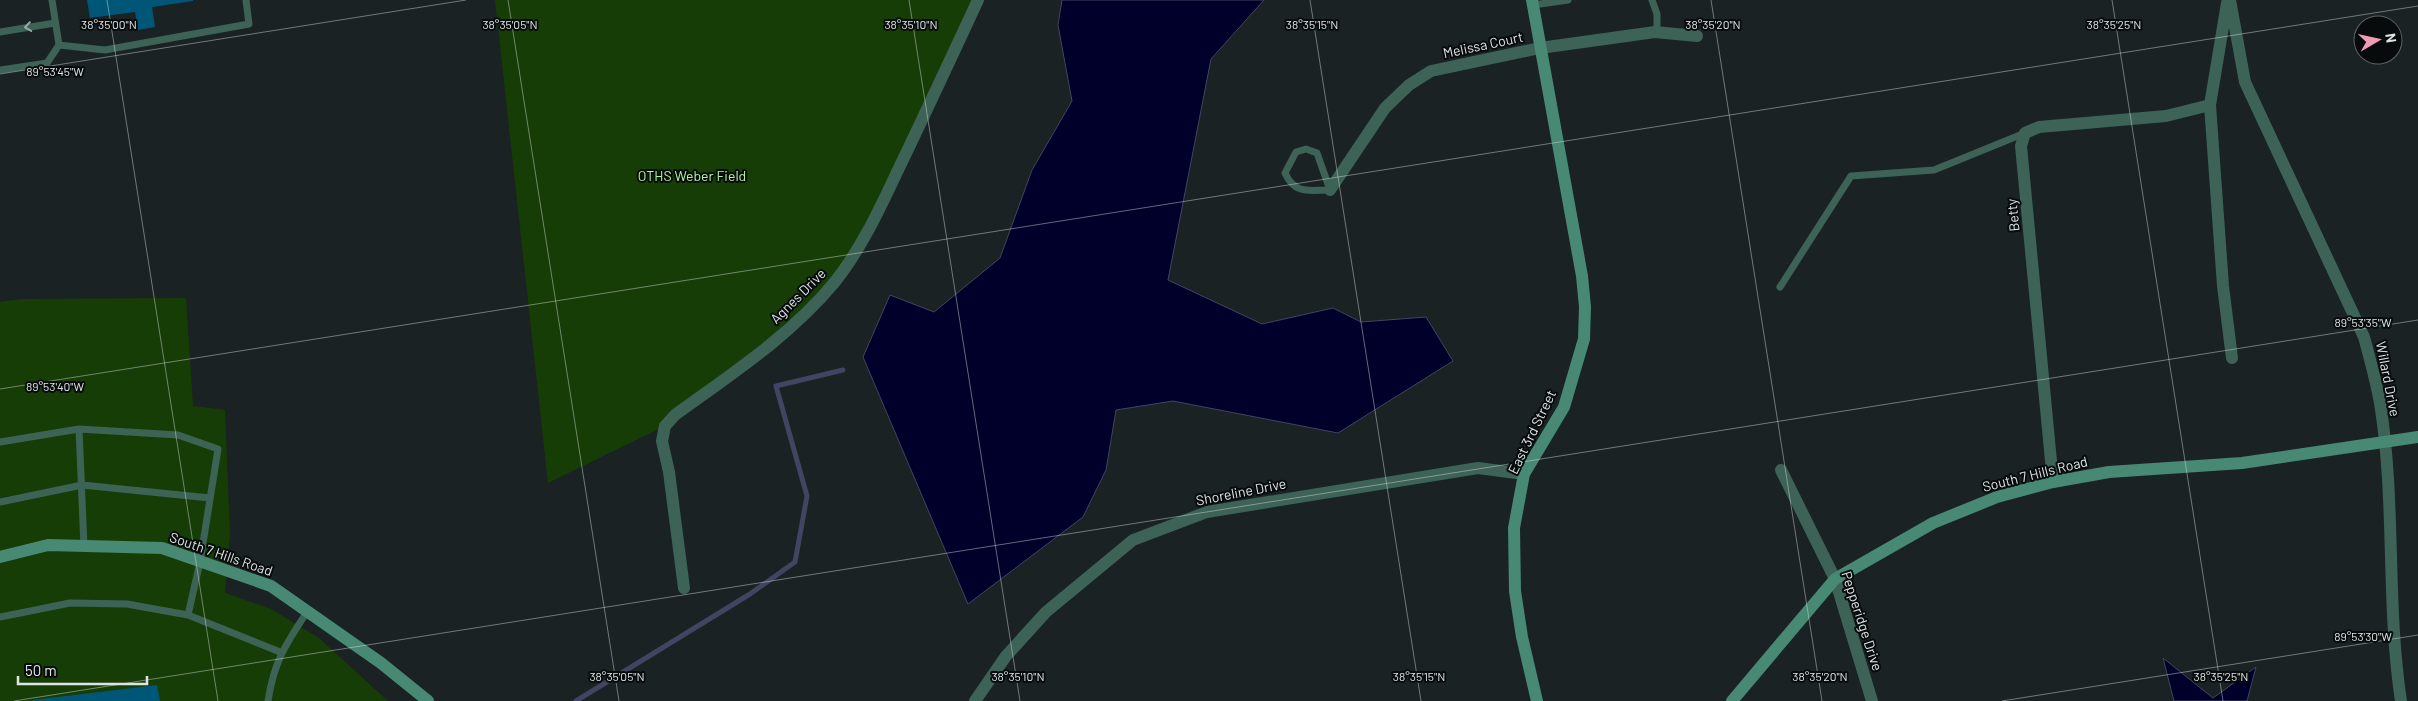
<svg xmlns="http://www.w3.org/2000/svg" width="2418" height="701" font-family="Barlow,sans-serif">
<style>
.green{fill:#173d07}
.water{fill:#00002a;stroke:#434462}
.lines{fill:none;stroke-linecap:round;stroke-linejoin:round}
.stream{stroke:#434462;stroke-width:5}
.building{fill:#005677}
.lane{stroke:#3c6355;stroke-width:7}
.street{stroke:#3c6355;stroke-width:12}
.secondary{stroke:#478973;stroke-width:12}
.oneway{stroke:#95a9a4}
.ticks{fill:none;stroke:#dee3e4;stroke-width:1;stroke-opacity:0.45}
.labels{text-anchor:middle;stroke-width:4;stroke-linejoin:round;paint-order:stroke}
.street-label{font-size:14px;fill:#dee3e4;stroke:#070b0b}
.park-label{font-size:14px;fill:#b0f79a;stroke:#070b0b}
.ticks-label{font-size:12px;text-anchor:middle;fill:#dee3e4;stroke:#070b0b;stroke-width:4;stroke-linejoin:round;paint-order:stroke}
</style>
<rect width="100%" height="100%" fill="#1a2223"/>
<path class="green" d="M495,0H978L930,103L833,284L665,426L548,483Z
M186,298L193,406L225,410L230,534L225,593L271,609L319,638L388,701H0V302L21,299Z"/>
<path class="water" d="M1062,0H1264L1211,59L1168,280L1262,324L1333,308L1361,322L1426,317L1453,361L1338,433L1173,401L1116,410L1106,470L1083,517L968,604L863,357L890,295L934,312L1000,258L1032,170L1072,101L1058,25Z
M2163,658L2213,698L2256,667L2247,701H2174Z"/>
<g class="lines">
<path class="stream" d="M576,701L750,594L795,562L807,496L776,386L843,370"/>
</g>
<path class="building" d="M87,0H193V1L152,7L155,27L138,30L135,12L90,18Z
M157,685L160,701H33V700Z"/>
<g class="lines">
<path class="lane" d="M1652,0L1657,14V33
M1533,5L1568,0
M0,32L55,23
M59,45L105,50L249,24L246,0
M0,70L47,63L59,45L52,0
M1306,149L1317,153L1330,190C1309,190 1295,195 1285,173L1296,152Z
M1780,287L1851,176L1934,170L2025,133
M79,429L84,546
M0,442L79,429L178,435L218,449L200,562L188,615L280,652
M0,502L82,485L210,498
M0,617L70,603L127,604L188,615
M268,701C274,661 286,644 307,612"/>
<path class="street" d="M2230,0L2245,82L2364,337C2370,359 2376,381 2380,403C2396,502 2386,603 2401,701
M2227,3L2210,105L2223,286L2232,358
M1330,190L1385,108L1409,85L1431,71L1540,48L1655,32L1697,36
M1781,470L1835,579L1872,701
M2053,482L2021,146L2025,133L2039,127L2166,116L2210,105
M684,588L669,472L662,441L665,426L675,415C730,375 790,336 834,283C862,248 880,208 899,168C926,112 952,56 978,0
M975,701L1006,656L1046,612L1133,540L1207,512L1478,468L1524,474"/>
<path class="secondary" d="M1532,0L1582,276L1585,307L1584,339L1564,407L1524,474L1514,528L1515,591L1522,637L1537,701
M0,557L48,545L162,548L271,586L381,663L428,701
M1732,701L1835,579L1933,523L1997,497L2053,482L2109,472L2242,463L2418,437"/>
</g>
<defs><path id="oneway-chevron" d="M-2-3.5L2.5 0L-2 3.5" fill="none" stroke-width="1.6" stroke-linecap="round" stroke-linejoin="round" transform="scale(1.25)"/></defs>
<use class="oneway" href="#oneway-chevron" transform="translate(28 27) rotate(171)"/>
<path class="ticks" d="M107,0L218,701M508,0L619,701M909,0L1020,701M1310,0L1421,701M1711,0L1822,701M2112,0L2223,701M0,74L466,0M0,389L2418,6M14,701L2418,320M2002,701L2418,635"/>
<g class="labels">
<g class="street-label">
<text transform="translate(1483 45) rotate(-12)" y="5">Melissa Court</text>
<text transform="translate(2013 215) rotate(-95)" y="5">Betty</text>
<text transform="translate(798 296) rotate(-45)" y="5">Agnes Drive</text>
<text transform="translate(2388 379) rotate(79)" y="5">Willard Drive</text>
<text transform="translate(1532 432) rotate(-64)" y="5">East 3rd Street</text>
<text transform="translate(2035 474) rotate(-14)" y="5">South 7 Hills Road</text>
<text transform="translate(1241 492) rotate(-11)" y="5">Shoreline Drive</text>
<text transform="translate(221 554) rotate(19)" y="5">South 7 Hills Road</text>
<text transform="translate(1862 621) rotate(72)" y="5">Pepperidge Drive</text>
</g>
<g class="park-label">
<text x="692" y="181">OTHS Weber Field</text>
</g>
</g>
<g class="ticks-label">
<text x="109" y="29">38°35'00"N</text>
<text x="911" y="29">38°35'10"N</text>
<text x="510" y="29">38°35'05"N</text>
<text x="1312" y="29">38°35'15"N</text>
<text x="1713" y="29">38°35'20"N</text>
<text x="2114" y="29">38°35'25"N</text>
<text x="55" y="76">89°53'45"W</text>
<text x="2363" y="327">89°53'35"W</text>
<text x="55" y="391">89°53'40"W</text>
<text x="2363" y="641">89°53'30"W</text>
<text x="617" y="681">38°35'05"N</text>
<text x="1018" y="681">38°35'10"N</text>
<text x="1419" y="681">38°35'15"N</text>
<text x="1820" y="681">38°35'20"N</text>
<text x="2221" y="681">38°35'25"N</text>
</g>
<g transform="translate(2378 40) rotate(81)"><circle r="24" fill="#070b0b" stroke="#5d6162"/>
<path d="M0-4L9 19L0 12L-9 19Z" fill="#f19ab4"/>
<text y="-8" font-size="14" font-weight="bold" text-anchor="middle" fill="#dee3e4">N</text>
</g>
<path d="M18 676v8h129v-8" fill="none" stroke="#dee3e4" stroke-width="2.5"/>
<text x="25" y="676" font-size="15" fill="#dee3e4" stroke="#070b0b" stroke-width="4" paint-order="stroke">50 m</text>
</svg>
